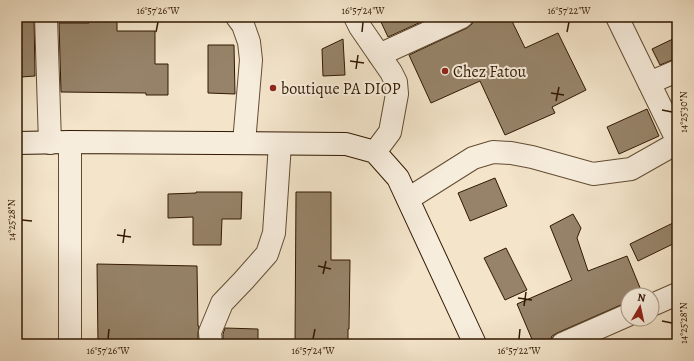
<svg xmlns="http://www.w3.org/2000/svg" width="694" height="361" font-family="Alegreya,serif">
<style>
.building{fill:#968369;stroke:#321900}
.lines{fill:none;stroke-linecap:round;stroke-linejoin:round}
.street-casing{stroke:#624c32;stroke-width:24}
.secondary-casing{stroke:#321900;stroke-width:24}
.street{stroke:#f7eddd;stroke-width:22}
.secondary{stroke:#f7eddd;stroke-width:22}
.ticks{fill:none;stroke:#321900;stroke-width:1.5}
.poi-dot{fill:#8f2418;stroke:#f7eddd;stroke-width:1.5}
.labels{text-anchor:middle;stroke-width:4;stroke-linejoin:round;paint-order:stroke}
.poi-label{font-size:16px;fill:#321900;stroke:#f7eddd;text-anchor:start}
.neatline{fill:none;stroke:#321900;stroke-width:1.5}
.ticks-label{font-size:10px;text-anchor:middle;fill:#321900}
</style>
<rect width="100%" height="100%" fill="#f3e4ca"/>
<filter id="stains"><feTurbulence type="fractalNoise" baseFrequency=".005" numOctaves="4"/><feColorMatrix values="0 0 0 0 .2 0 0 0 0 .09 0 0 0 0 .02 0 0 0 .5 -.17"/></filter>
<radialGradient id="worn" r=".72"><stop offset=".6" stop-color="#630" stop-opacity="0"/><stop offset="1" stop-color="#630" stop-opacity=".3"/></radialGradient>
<path class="building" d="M17,17H34L35,76L21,77L19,50H17Z
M89,17H117V31H155V64H168V95H146V93L61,92L59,23H89Z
M392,17H432L388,37L381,22Z
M474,17H510L525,48L558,33L586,90L552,107L555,113L505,135L480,81L431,103L409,55L467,28L472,24Z
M677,37V59L672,60L660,65L652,49Z
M343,39L345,75L323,76L322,49Z
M208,45H234L235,94L208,93Z
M647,109L659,136L619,154L607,127Z
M495,178L507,206L470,221L458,193Z
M196,192H242L241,219H222L221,245H193V217L168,218V194L196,193Z
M296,192H331V260H350L349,329H348V344H295Z
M573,214L581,228L577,238L588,271L627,256L643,295H628V302L623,304L557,333L552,336L550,341L543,344H534L517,304L572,280L550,226Z
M677,221V242L638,261L630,244Z
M506,248L527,290L505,300L484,258Z
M97,264L197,266L198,326H199L198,333V344H98Z
M225,328L258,329V344H223V334Z"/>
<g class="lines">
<defs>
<path id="street" d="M46,17L50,143
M237,17L243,25L249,42L251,60L244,143
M355,17L360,27L391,72L396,82L397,94L390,132L375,152
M617,17L677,140
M379,55L462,17
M649,83L677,71
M408,199L473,158L493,152L511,153L532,157L593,174L631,169L677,143
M652,305L677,294
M70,344V142
M211,344L210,332L222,303L244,280L267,254L274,233L280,144
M562,344L628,315"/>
<path id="secondary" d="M17,143L70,142L346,144L375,152L398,178L475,344"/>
</defs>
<use href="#street" class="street-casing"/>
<use href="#secondary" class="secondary-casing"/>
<use href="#street" class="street"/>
<use href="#secondary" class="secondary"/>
</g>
<path class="ticks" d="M156,32L158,22M362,32L363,22M567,32L569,22M350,61L364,63M356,69L358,55M551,93L564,95M556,101L559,87M662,110L672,112M22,220L32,221M117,235L131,237M123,243L125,229M318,266L331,269M323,274L326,261M518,298L532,300M524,306L526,292M662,321L672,323M108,339L109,329M313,339L315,329M519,339L520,329"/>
<g class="poi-dot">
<circle cx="445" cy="71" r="4"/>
<circle cx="273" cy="88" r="4"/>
</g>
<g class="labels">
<g class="poi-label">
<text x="453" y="77">Chez Fatou</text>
<text x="281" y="94">boutique PA DIOP</text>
</g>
</g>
<rect width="694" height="361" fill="none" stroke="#f3e4ca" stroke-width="44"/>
<g transform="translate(640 307) rotate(9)"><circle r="19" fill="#f7eddd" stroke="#a89885"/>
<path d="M0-3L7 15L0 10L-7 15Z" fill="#8f2418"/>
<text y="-6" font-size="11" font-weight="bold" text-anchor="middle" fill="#321900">N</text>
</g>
<rect x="22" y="22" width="650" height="317" class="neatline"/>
<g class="ticks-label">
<text x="158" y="14">16°57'26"W</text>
<text x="363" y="14">16°57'24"W</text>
<text x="569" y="14">16°57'22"W</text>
<text transform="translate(683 112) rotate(-90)" y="4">14°25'30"N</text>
<text transform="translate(11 220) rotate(-90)" y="4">14°25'28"N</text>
<text transform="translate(683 323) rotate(-90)" y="4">14°25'28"N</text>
<text x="108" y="354">16°57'26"W</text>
<text x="313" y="354">16°57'24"W</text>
<text x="519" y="354">16°57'22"W</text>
</g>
<rect width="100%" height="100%" filter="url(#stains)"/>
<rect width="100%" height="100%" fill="url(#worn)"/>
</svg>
